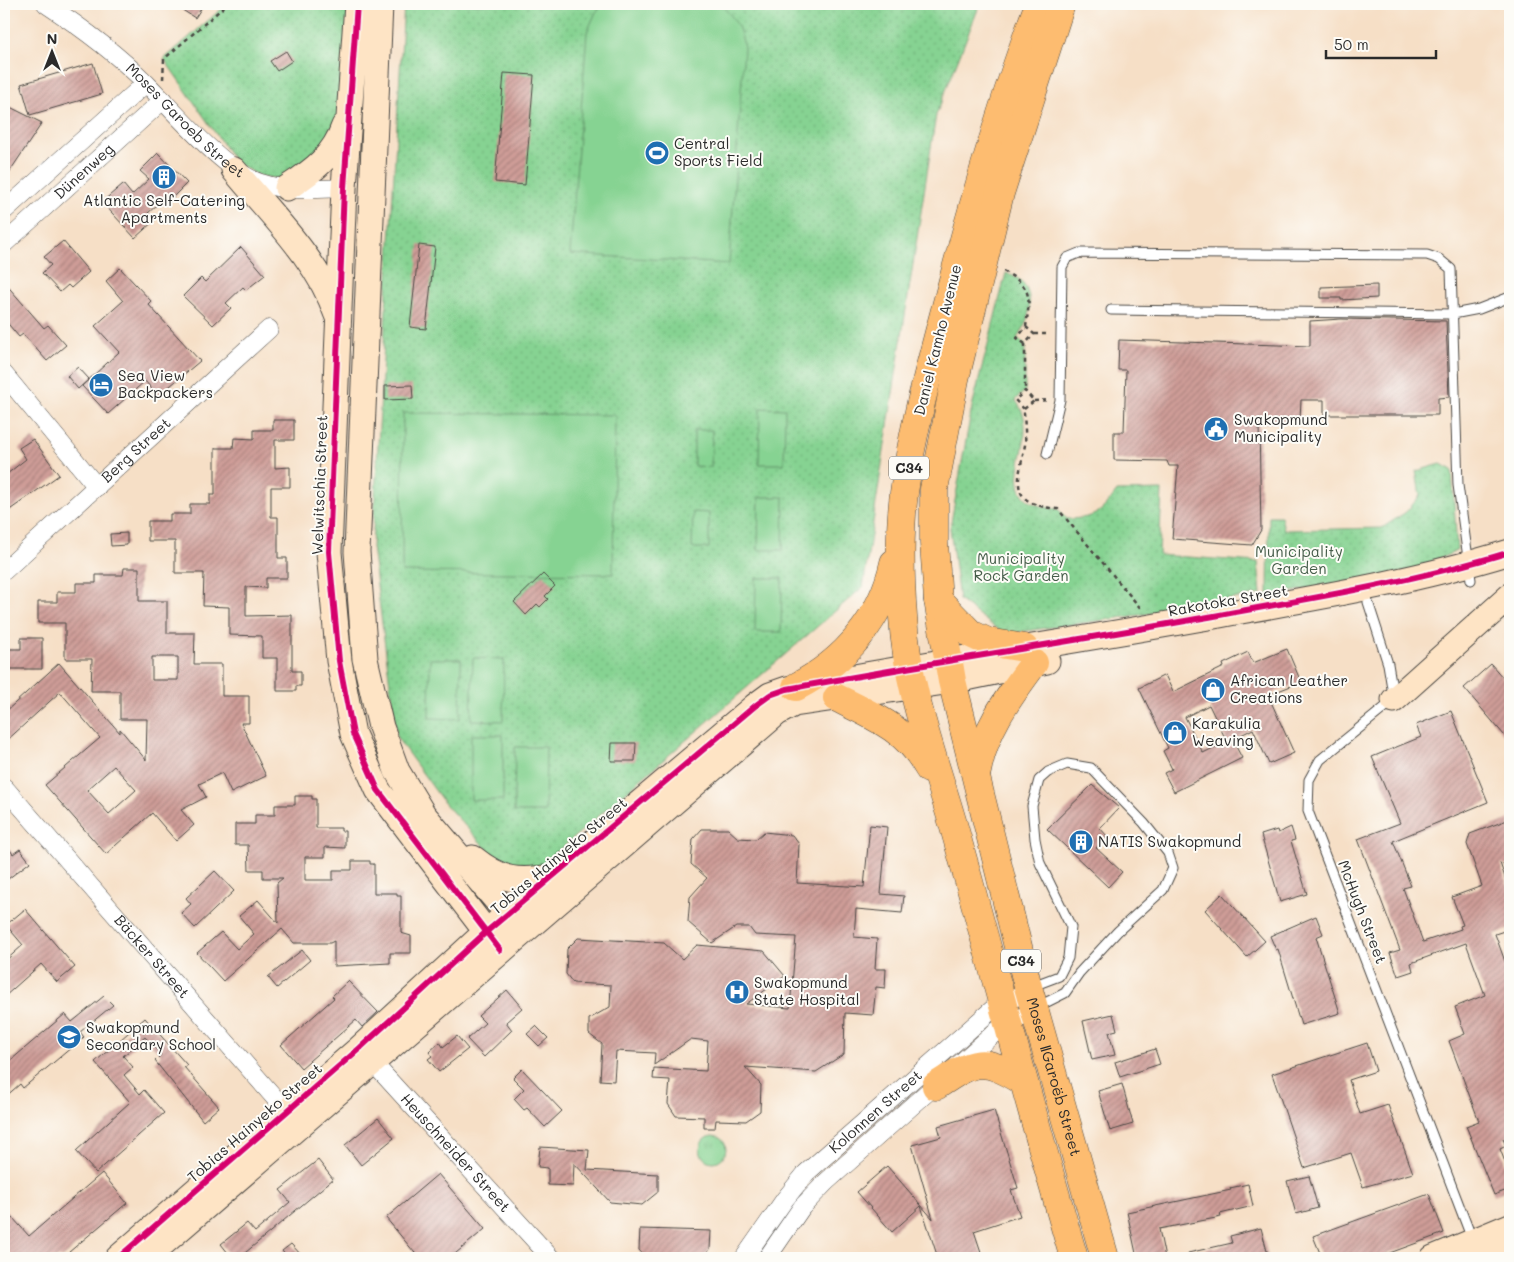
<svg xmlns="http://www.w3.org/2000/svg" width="1514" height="1262" font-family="Mali,sans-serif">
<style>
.grass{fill:url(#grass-tufts);stroke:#587f5e}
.park{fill:url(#park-dots);stroke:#587f5e}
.garden{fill:#86d392;stroke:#587f5e}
.building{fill:url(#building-hatch);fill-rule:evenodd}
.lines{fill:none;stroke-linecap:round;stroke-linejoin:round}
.lane-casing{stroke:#494642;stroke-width:11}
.street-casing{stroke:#494642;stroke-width:19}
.secondary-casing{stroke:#494642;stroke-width:27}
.primary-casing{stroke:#494642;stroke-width:29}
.path{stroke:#494642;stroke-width:2.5;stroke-dasharray:4 4;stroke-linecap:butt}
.lane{stroke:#fff;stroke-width:9}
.street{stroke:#fff;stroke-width:18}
.secondary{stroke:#fee4c5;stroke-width:25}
.primary{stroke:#fdbc6f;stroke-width:28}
.cycleway-casing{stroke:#fdfcf7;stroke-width:9}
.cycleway{stroke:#d6006c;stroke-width:6}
.labels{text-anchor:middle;stroke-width:4;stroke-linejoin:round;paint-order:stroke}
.shield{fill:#fdfcf7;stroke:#6a6a68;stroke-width:1}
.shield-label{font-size:14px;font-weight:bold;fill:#2b2b2b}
.street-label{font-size:15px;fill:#2b2b2b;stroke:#fdfcf7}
.poi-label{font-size:15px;fill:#2b2b2b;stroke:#fdfcf7;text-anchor:start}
.park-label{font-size:15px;fill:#465d4a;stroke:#fdfcf7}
</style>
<defs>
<pattern id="grass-tufts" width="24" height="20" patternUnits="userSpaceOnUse" patternTransform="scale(1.25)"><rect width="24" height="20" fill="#86d392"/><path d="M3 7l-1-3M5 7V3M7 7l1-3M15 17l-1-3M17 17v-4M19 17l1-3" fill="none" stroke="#74b57e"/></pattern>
<pattern id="park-dots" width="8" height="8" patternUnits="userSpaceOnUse" patternTransform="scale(1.25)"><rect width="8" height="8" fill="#86d392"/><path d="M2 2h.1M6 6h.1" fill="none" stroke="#74b57e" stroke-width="1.8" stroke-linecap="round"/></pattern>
<pattern id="building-hatch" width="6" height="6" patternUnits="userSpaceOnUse" patternTransform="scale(1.25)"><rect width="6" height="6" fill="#cf9d98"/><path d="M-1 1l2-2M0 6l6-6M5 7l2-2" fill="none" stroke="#a8807c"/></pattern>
</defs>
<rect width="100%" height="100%" fill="#fdfcf7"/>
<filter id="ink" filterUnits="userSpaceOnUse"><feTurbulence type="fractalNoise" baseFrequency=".02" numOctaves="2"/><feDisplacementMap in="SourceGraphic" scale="10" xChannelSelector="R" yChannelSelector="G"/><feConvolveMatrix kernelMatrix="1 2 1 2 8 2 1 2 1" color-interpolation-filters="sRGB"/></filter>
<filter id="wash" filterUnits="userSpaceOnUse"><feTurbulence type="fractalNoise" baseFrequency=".0096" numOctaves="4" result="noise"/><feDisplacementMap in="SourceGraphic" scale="20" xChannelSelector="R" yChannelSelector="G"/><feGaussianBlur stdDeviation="1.12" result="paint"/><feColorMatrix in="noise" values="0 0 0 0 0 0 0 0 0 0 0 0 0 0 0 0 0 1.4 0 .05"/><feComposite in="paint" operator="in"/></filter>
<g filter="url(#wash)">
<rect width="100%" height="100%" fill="#f6dfc6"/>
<path class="grass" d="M700 1149a13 13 0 1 1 26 0a13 13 0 1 1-26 0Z"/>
<path class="park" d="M227,4H350L345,104L319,160L286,180L260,176L236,163L164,59Z
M404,4H980L936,115L863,587L542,865L506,870L445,804L397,738L372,547Z
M1006,273C1011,275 1018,278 1021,281C1036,296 1029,324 1017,338L1025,344V391L1015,400C1049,437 979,502 1058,509L1067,519C1096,518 1100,514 1117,491L1162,490L1159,555L1258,562L1261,594L1146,614L1004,634L959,600L950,528L972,407Z
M1441,464L1452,470L1457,551L1410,571L1268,596L1269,516H1281L1284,530L1382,528L1406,512L1420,496L1416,471Z"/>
<path class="garden" d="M604,4H719C735,17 741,28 744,48L729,264L570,254L587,32L596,12Z
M760,408L785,409L784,464H759Z
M403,413L615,415L613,574L402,572Z
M694,430H712L711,467L694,466Z
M759,497H784L783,550H758Z
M693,512L709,513V548H692Z
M756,578H782L781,632H755Z
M473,658L504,659L503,721L471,720Z
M430,659H461L460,719L429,718Z
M471,735H503V800H471Z
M515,747H546L545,812H514Z"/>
<g id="blocks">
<path class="building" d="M173,4H204L195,18Z
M286,51L292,61L277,71L270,61Z
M93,63L102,94L30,115L21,84Z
M504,73L534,75L525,185L495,182Z
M4,104L42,123L4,180Z
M158,153L187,183L169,201L166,197L148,213L155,220L135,238L102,202L123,184L132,195L149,179L140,171Z
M63,241L89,272L71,288L68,285L60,292L42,273L51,265L44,257Z
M419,245L435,247L426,329L410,327Z
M241,247L265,275L246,290L243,287L226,303L231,308L213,325L183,296L201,278L205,282Z
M120,268L151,301L148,304L200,361L158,396L145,381L108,414L82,386L119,352L95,326L123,301L106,281Z
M4,282L44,328L48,325L66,345L47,361L23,334L19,337L4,319Z
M1377,285V298L1341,300V298H1321V287Z
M1341,319L1446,321L1449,397L1438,398V415H1324V400H1301L1300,419L1259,424L1261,530L1252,545L1172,539L1178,466H1169L1167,461L1114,460V432H1124L1126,370H1118L1119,340L1310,346V321Z
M78,367L89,379L78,389L67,376Z
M412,385L413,399L385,400V386Z
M273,420H294V440H275V468L290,467V487H271V517H278V558H287V578H266V588L246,587V616L292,615V671H301V686H296V691H277V658H262V636L229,635V607L203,606L204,573H175V541H148V521H170V514H190V504H210V495H215V448H233L234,438L254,439V430H273Z
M33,439L59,475L4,514V482L7,474L26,459L19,448Z
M127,533V545L111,546L110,534Z
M124,568H139V601H167V633H195L194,664H222V696H249V723H241L266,776L231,793L222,773L199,784L206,797L181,810L194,825L176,841L152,813L106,854L45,785L100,738L60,692L4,743V713L59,663L120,733V729L146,760L147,719H120V691H91L92,659H65V623H38V602H57V592H76V583H96V575H123ZM152,657H178V680H152ZM114,766L136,790L109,814L87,790Z
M543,574L555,586L545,596L548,599L540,607L537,604L526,615L514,602Z
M21,638H42V669H4V649H21Z
M1287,649L1301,682L1268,695L1294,753L1269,764L1253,729L1227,742L1209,705L1185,717L1203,753L1232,739L1242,758L1174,792L1164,773L1172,769L1163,751L1168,748L1139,688L1165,675L1173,692L1224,667L1223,664L1248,652L1253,663Z
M1491,664L1510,686V742L1464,688Z
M1451,711L1488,802L1393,841L1411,886L1403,888L1423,942L1461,929L1460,926L1463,925L1452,897L1482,886L1467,844L1470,834L1510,819V867L1500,863L1510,892V929L1495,934L1510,975V1136L1503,1139L1506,1146L1500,1149L1510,1175V1189L1494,1195L1466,1126L1479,1121L1449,1041L1465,1034L1455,1007L1485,995L1466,943L1411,963L1413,971L1398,976L1390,953L1400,950L1358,839L1400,823L1372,757L1421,737L1416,725Z
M612,743H636L635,761H611Z
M1092,785L1119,808L1100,828L1107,836L1096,848L1122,872L1108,887L1047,829Z
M295,796H312V799H316V828H341V831H345V848L325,847V857H305V880H333V870H352V861H370V864H374V893H397V896H401V933L411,936V953H390V963L334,966V941L330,943H294L282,929L223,981L197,953L221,932L237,949L254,934L239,916L258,900L278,923L277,883L283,878H263V870H249L248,845H235V824H255V815H275V805H295Z
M870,825L887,827L881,894L904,896L902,913L856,909L854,937L877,939L875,969H886L885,988L876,987L873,1015L845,1013L844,1054L816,1072L745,1067L761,1085L760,1111L746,1121L716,1120L715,1128H704V1117L676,1116L668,1104L670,1080L653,1079L654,1068L706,1071L708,1041L691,1039L654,1065L655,1053L616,1051L614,1081L600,1080L602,1044L589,1034V1019L610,1007L611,985L573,983L566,974L567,949L578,938L664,943L682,959L697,945L764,951L785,976L746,1004L790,1008L796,937L755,935L749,927H736L712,943L688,922L690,897L707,878L691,864L693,839L702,829H728L738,838L756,839L764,832L792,835L799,844L797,883L864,887Z
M1291,827L1295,840L1291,841L1307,894L1280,902L1261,835L1277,830L1278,833Z
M4,842L13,854L20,849L30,862L4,882Z
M215,871L234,891L195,928L181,913L191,904L186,898Z
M1222,894L1265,941L1247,957L1205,910Z
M25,909L75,967L57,982L41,964L4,997V962L23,945L6,925Z
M1316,916L1323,934L1316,937L1340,1013L1301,1025L1278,949L1276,950L1270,936Z
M302,950L310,960L277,988L268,977Z
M348,981L378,1012L362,1027L356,1020L301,1068L281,1045L334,998L332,996Z
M507,990L522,1008L506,1022L512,1030L484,1057L467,1039L485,1023L478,1016Z
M104,996L113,1005L80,1032L84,1037L23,1088L20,1084L4,1098V1066L65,1014L72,1022Z
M1113,1014L1117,1030L1109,1032L1115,1055L1092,1060L1083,1021Z
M145,1018L187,1065L184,1067L219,1107L203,1121L155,1061L161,1055L145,1037L123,1056L133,1067L124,1075L140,1094L144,1090L164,1113L96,1173L76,1151L130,1102L95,1062Z
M536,1026L548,1038L539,1046L527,1034Z
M457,1036L468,1049L439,1072L428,1059L432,1056L429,1052L440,1042L443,1047Z
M1367,1043L1376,1071L1349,1080L1360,1114L1388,1105L1413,1173L1363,1187L1351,1153L1304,1168L1272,1074Z
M1155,1049L1160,1064L1120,1077L1115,1062Z
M522,1069L562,1111L545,1127L527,1108L524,1110L514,1099L524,1089L513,1078Z
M1122,1084L1133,1124L1110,1131L1098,1091Z
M994,1110L1018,1188L1011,1190L1020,1216L974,1231L983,1258H938L921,1206L892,1232L857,1192L887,1166L933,1219L912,1145L941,1137L938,1126Z
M378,1118L394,1138L361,1165L345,1145Z
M540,1147L589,1150L587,1170L658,1174V1192L642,1205L610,1202L574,1163L573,1186L548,1185V1168L538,1167Z
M318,1160L333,1179L239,1258H232L221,1244L247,1223L255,1232L290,1202L280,1190Z
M102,1173L127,1203L62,1258H4V1208L29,1236Z
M438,1174L485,1229L450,1258H419L386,1218Z
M1309,1176L1318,1208L1296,1214L1287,1181Z
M1248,1184L1253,1206L1220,1214L1221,1217L1159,1229L1165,1258H1137L1127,1212L1231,1190L1230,1188Z
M1429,1194L1444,1233L1376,1258H1322L1313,1236Z
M1261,1228L1268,1255L1256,1258H1188V1253L1232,1243L1230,1236Z
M640,1229L711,1231L710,1249L703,1258H646L639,1250Z
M291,1244L304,1258H288L282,1251Z"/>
</g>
</g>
<g filter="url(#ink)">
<use href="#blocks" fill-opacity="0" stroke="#494642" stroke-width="1"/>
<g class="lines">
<defs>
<path id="lane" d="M1111,310L1453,314L1479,309L1510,297
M1047,454L1060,400L1062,267L1067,258L1079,253L1427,255L1439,259L1451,269L1458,485L1471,580
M1368,602L1388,664L1394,700L1320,760L1309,780L1308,811L1472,1239
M1030,987L1059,976L1068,958L1071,927L1040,863L1035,839L1032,806L1039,780L1048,772L1067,764L1091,768L1144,823L1168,853L1173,868L1163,890L1118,931L1079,973L1065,993L1037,1007"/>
<g id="street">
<path id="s1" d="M46,4C81,27 117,54 147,84C175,112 225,172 261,183C287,192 317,189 344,188"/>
<path d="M4,211L146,83"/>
<path id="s2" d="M4,244L163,100"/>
<path d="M4,374L97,487"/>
<path id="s3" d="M4,571L269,329"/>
<path id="s4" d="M4,787L294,1120"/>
<path id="s5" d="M365,1054L551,1258"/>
<path id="s6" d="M744,1258L785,1199L806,1173L1002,1001L1030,993"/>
<path d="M767,1258L802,1207L826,1182L1008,1021L1035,1013"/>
</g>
<path id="secondary" d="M357,4L344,188L329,552L339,661L353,734L378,790L497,946
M380,4L357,552L365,659L381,727L397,771L423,814L520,928
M234,170C271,215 318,259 337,315
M287,188C313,171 334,156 344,126
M1394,700L1510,596
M473,858C503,882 517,882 554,877
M118,1258L360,1048L485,933L755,706L770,695L787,689C938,661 1090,639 1241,611C1332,595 1422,579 1510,552
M146,1258L777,713L794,704L952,681L1047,661
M1433,1258L1510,1226
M1484,1258L1510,1246"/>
<g id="primary">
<path d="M1039,4C1004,96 977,189 952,284C934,352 913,423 904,493C899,534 900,576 903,617C907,693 937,765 957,838C996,978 1033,1119 1074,1258"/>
<path id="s7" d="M1061,4L1000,193L955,379L934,489V543L938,600L952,681L1028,987L1105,1258"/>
<path d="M938,600L971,634L988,642L1024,648"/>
<path d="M796,687C846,661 882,618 894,563"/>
<path d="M837,698C876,717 908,730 929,769"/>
<path d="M977,771C985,728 1009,697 1034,663"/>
<path d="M936,1086C975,1060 982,1056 1023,1081"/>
</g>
</defs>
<use href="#lane" class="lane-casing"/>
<use href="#street" class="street-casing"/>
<use href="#secondary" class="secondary-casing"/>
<use href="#primary" class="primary-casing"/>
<path class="path" d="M163,79L164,59L227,4
M1003,271C1033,287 1030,296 1026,327
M1034,334H1050
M1025,344L1017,338L1026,327L1034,334L1025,344V391
M1034,401L1050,400
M1024,409L1034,401L1025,391L1015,400L1024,409C1024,421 1026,434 1025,445C1018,482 1007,504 1058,509L1142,610"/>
<use href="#lane" class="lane"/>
<use href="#street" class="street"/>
<use href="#secondary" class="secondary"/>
<use href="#primary" class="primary"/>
<defs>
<path id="cycleway" d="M357,4L344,188L329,552L339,661L353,734L378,790L500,950
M118,1258L360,1048L485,933L755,706L770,695L787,689C938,661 1090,639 1241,611C1332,595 1422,579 1510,552"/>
</defs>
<use href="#cycleway" class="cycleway-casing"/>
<use href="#cycleway" class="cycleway"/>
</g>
</g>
<defs>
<symbol id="stadium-disc" viewBox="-11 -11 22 22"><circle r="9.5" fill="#1f6fb2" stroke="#fdfcf7"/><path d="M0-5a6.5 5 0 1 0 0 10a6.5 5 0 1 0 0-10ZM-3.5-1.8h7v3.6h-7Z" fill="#fff"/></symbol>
<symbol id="building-disc" viewBox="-11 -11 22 22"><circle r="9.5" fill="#1f6fb2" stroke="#fdfcf7"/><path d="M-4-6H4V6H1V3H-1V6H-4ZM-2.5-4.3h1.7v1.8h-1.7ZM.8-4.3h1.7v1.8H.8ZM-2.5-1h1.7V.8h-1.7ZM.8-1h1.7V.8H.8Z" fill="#fff"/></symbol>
<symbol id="hotel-disc" viewBox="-11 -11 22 22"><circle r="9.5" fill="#1f6fb2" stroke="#fdfcf7"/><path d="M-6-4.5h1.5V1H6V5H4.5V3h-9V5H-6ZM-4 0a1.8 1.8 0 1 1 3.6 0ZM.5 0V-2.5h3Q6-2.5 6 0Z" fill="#fff"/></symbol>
<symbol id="civic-disc" viewBox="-11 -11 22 22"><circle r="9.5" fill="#1f6fb2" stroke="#fdfcf7"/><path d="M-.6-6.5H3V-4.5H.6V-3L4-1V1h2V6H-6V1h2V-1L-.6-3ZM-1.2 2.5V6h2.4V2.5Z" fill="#fff"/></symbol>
<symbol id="shop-disc" viewBox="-11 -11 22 22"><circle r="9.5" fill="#1f6fb2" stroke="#fdfcf7"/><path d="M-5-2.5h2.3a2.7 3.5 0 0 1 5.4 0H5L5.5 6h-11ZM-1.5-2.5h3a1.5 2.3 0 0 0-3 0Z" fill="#fff"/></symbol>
<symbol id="hospital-disc" viewBox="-11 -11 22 22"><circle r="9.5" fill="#1f6fb2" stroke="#fdfcf7"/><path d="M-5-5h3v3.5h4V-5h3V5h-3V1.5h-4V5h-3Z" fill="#fff"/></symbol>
<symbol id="school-disc" viewBox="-11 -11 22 22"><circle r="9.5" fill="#1f6fb2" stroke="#fdfcf7"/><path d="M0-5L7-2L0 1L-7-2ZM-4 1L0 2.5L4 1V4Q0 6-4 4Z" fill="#fff"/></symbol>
</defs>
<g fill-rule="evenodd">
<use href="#stadium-disc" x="643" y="139" width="28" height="28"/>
<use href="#building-disc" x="150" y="163" width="28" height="28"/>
<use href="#hotel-disc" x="87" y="371" width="28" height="28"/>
<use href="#civic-disc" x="1202" y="415" width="28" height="28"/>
<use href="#shop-disc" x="1199" y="676" width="28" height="28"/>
<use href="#shop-disc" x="1161" y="719" width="28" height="28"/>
<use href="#building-disc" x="1067" y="828" width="28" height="28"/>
<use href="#hospital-disc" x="723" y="978" width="28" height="28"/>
<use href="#school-disc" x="55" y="1023" width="28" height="28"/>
</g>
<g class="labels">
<g class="shield">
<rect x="889" y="456.5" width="40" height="23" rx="4"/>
<rect x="1001" y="949.5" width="40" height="23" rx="4"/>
</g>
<g class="shield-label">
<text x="909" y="473">C34</text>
<text x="1021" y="966">C34</text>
</g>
<g class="street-label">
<text dy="5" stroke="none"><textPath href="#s1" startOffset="182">Moses Garoeb Street</textPath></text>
<text dy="5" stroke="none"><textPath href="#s2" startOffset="108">Dünenweg</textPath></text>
<text transform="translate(938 340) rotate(-76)" y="5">Daniel Kamho Avenue</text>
<text dy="5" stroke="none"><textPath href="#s3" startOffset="179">Berg Street</textPath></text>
<text transform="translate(320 485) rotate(-88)" y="5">Welwitschia Street</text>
<text transform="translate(1228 601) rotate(-10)" y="5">Rakotoka Street</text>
<text transform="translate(559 856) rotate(-40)" y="5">Tobias Hainyeko Street</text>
<text transform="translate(1362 912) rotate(69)" y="5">McHugh Street</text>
<text dy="5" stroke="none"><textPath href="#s4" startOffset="225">Bäcker Street</textPath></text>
<text dy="5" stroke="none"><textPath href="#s7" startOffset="1104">Moses ǁGaroëb Street</textPath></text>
<text dy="5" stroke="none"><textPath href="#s6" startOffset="198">Kolonnen Street</textPath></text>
<text transform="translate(255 1123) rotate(-41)" y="5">Tobias Hainyeko Street</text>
<text dy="5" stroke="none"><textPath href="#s5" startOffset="134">Heuschneider Street</textPath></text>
</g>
<g class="poi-label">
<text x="674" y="149">Central<tspan x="674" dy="17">Sports Field</tspan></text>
<text x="164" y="206" text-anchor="middle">Atlantic Self-Catering<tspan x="164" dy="17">Apartments</tspan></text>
<text x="118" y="381">Sea View<tspan x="118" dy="17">Backpackers</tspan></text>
<text x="1234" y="425">Swakopmund<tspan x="1234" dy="17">Municipality</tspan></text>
<text x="1230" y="686">African Leather<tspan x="1230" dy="17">Creations</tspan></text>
<text x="1192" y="729">Karakulia<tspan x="1192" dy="17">Weaving</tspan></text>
<text x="1098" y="847">NATIS Swakopmund</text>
<text x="754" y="988">Swakopmund<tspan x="754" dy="17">State Hospital</tspan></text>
<text x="86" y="1033">Swakopmund<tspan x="86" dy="17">Secondary School</tspan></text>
</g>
<g class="park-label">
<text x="1299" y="557">Municipality<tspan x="1299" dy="17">Garden</tspan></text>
<text x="1021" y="564">Municipality<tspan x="1021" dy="17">Rock Garden</tspan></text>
</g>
</g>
<rect width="1514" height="1262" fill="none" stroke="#fdfcf7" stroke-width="20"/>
<g transform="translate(52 52)" stroke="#fdfcf7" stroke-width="4" paint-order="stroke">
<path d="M0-4L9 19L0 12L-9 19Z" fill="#2b2b2b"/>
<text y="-8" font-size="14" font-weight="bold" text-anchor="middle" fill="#2b2b2b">N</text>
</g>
<path d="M1326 50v8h110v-8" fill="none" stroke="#2b2b2b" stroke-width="2.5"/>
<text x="1334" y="50" font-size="15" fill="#2b2b2b" stroke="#fdfcf7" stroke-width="4" paint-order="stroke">50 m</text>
</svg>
